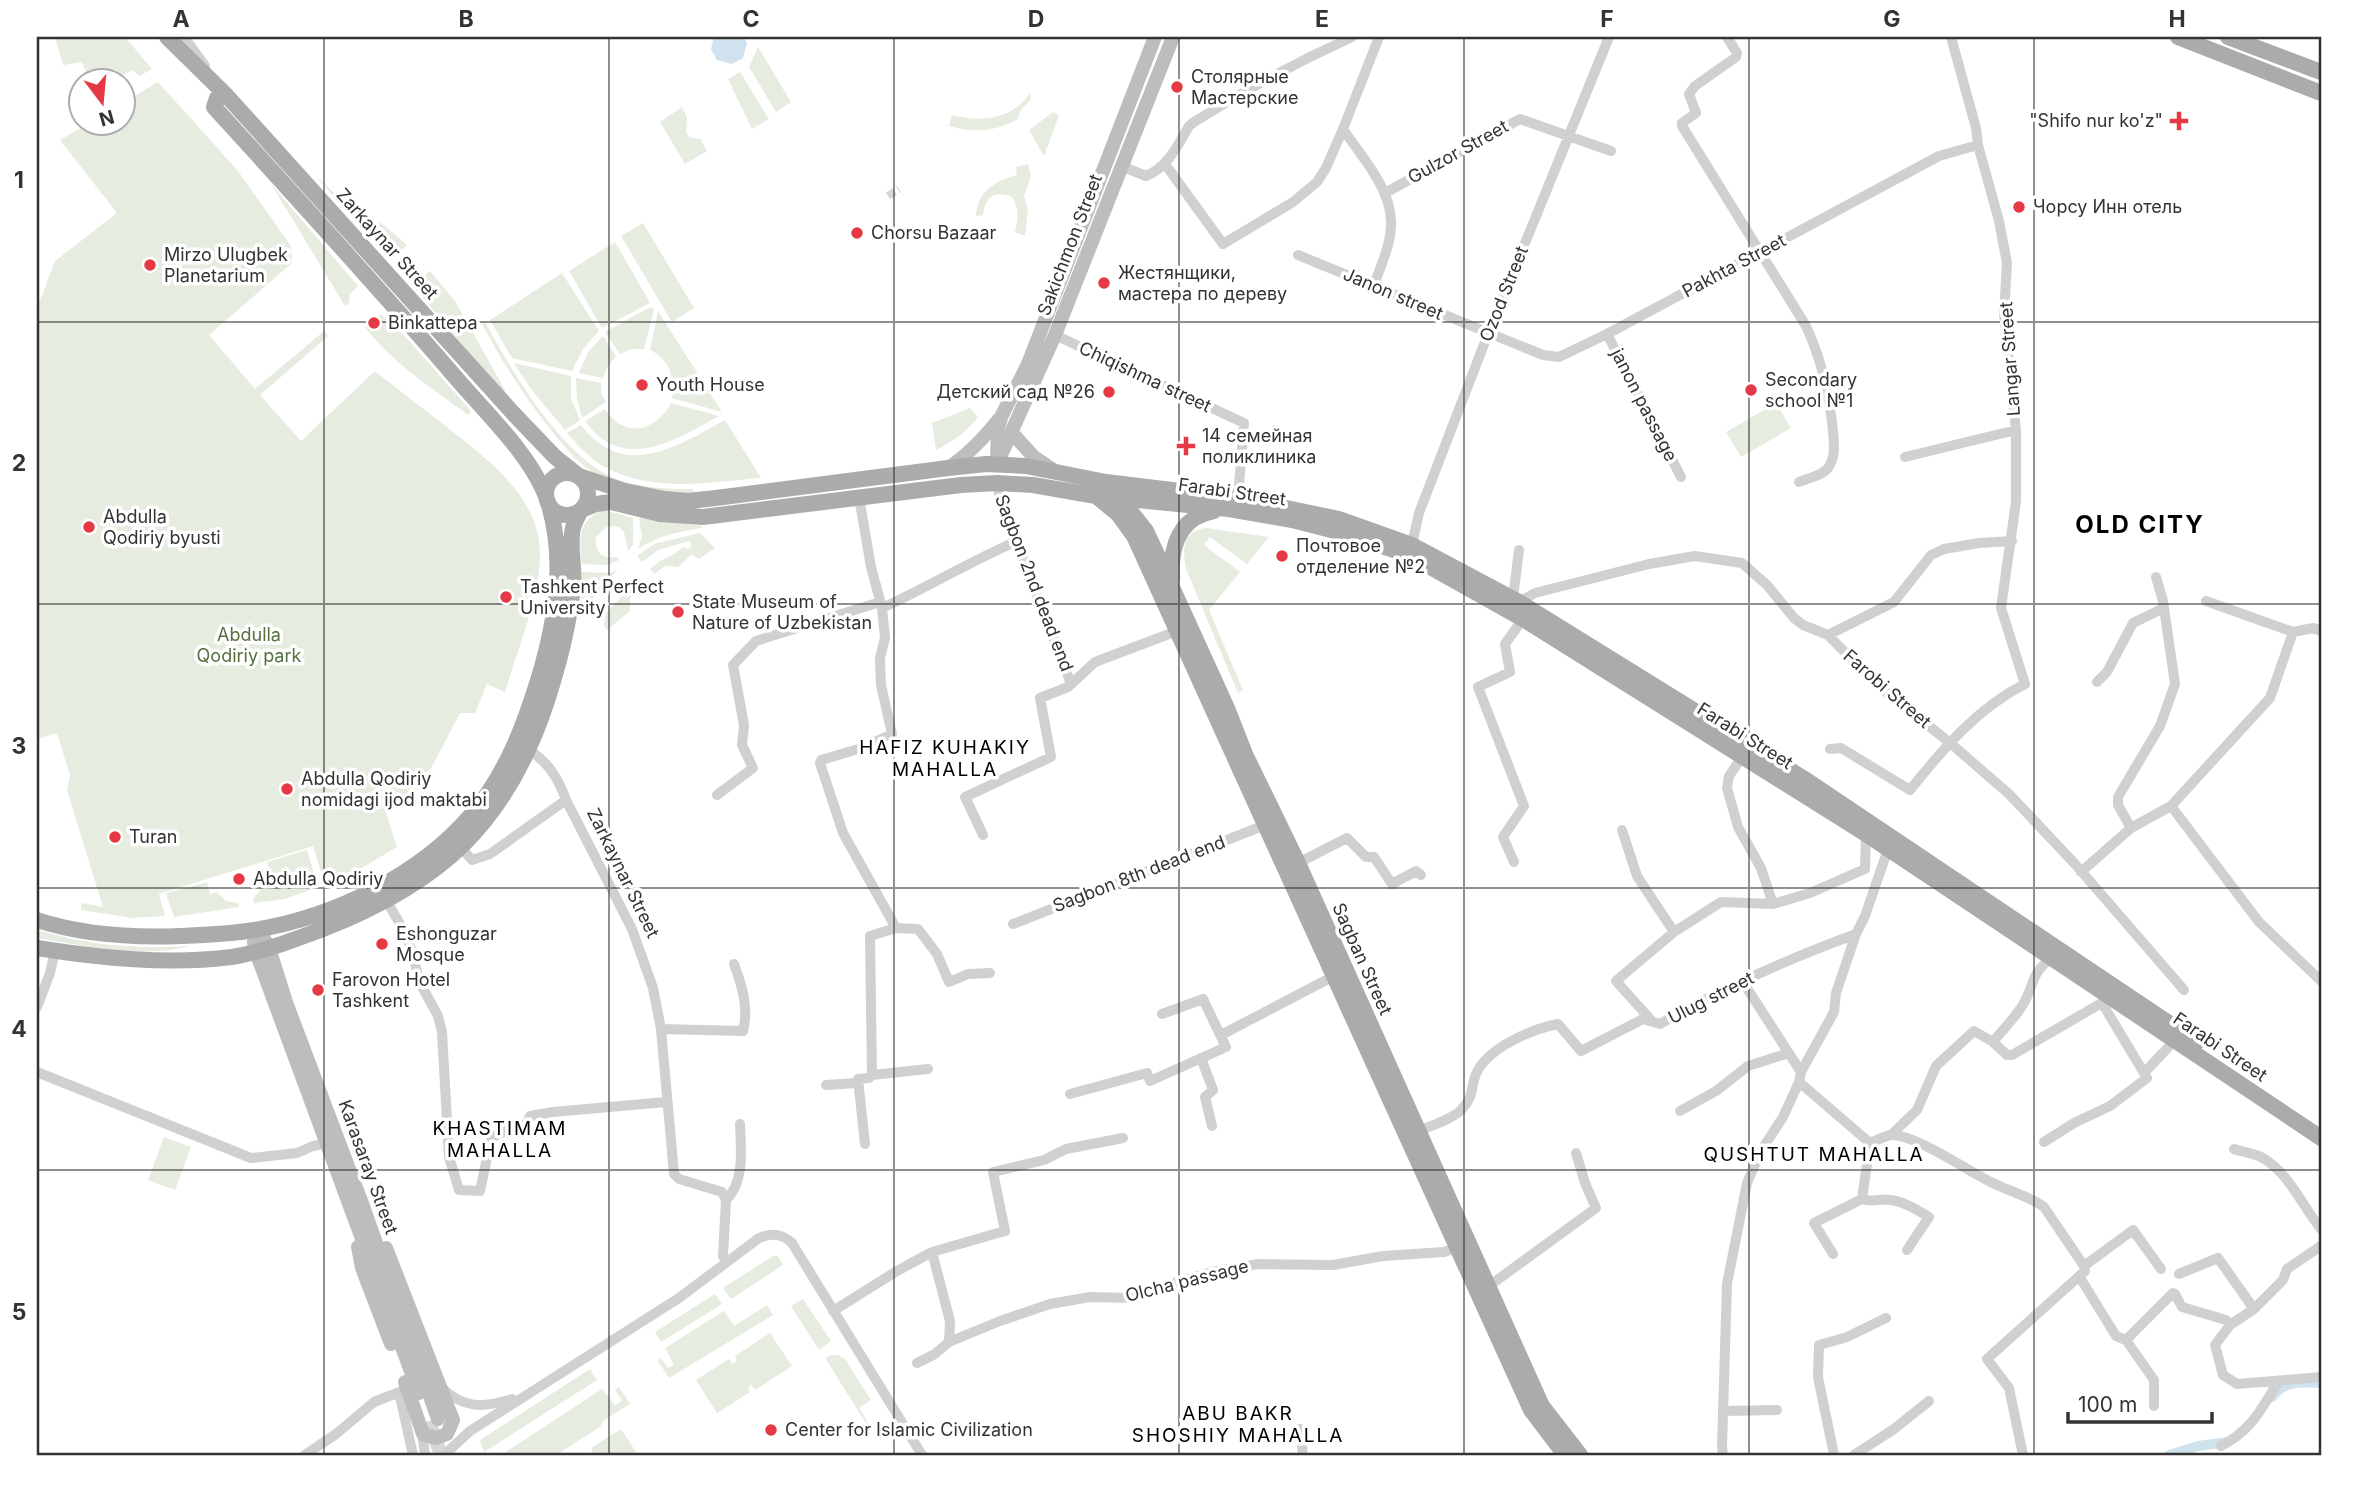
<svg xmlns="http://www.w3.org/2000/svg" width="2358" height="1492" font-family="Inter,sans-serif">
<style>
.green{fill:#e6ecdf}
.water{fill:#cfe2ee}
.lines{fill:none;stroke-linecap:round;stroke-linejoin:round}
.canal{stroke:#cfe2ee;stroke-width:10}
.pedestrian-tunnel{stroke:#d6d6d6;stroke-width:8;stroke-dasharray:8 4;stroke-linecap:butt}
.secondary-tunnel{stroke:#d6d6d6;stroke-width:14;stroke-dasharray:14 7;stroke-linecap:butt}
.minor{stroke:#d0d0d0;stroke-width:10}
.secondary{stroke:#bdbdbd;stroke-width:14}
.primary{stroke:#ababab;stroke-width:16}
.grid{fill:none;stroke:#333;stroke-width:2;stroke-opacity:0.55}
.poi-dot{fill:#e63946;stroke:#fff;stroke-width:2.5}
.labels{text-anchor:middle;stroke-width:7;stroke-linejoin:round;paint-order:stroke}
.poi-label{font-size:18px;fill:#333;stroke:#fff;text-anchor:start}
.street-label{font-size:18px;fill:#333;stroke:#fff}
.park-label{font-size:18px;fill:#56703f;stroke:#fff}
.neighbourhood-label{font-size:19px;letter-spacing:2px;fill:#000;stroke:#fff}
.district-label{font-size:24px;font-weight:bold;letter-spacing:2px;fill:#000;stroke:#fff}
.neatline{fill:none;stroke:#333;stroke-width:2.5}
.grid-label{font-size:23px;text-anchor:middle;font-weight:bold;fill:#333}
</style>
<rect width="100%" height="100%" fill="#fff"/>
<path class="green" d="M55,37H125L152,69L139,76L132,70L120,77L115,69L101,80H89L82,62L63,65Z
M758,47L791,102L776,112L749,67Z
M740,72L769,119L752,129L728,79Z
M158,82L238,171L291,246L292,263L209,335L255,389L324,331L328,336L260,395L301,441L375,371C399,390 423,409 447,427C489,461 541,497 540,557C539,598 517,652 505,692L487,684L475,713H460L434,763L409,801L386,813L397,847L350,875L325,885L313,846L159,894L165,916L132,918L81,910V903L103,907L67,790L70,775L57,733L37,739V303L40,301L55,261L117,213L60,140L90,123L122,122L123,103Z
M1030,93L1031,99L1020,111L1018,119C995,132 974,133 949,126L952,115C981,123 1013,119 1030,93Z
M682,107C683,111 686,114 687,118C687,130 681,138 700,139L707,151L685,164L660,122Z
M1053,112L1059,115L1044,156L1029,130Z
M1028,164L1031,176L1024,196L1028,210L1025,236L1015,232C1018,218 1020,208 1011,196C994,191 985,197 983,215L976,216C977,192 995,181 1017,175L1016,167Z
M315,175L356,213L384,225L407,245L392,259L384,251L382,252Z
M271,184L358,286L350,294L349,303L345,306Z
M643,223L694,308L672,322L621,236Z
M615,242L650,303L602,328L569,271Z
M430,271L455,301L505,390L504,394L413,286Z
M562,273L599,331L583,349L572,371L512,358L490,320Z
M650,307L654,309L644,349H631L620,354L605,332Z
M658,311L722,412L672,398C675,377 670,360 650,350Z
M381,314L385,319L387,316L471,411L468,415C431,387 393,364 365,327Z
M485,322C512,371 563,460 619,480C643,488 668,489 693,489L694,493C663,496 628,490 600,476C582,468 568,451 556,436C526,400 504,365 482,324Z
M603,336L616,356L608,366L603,378L579,373L588,352Z
M514,363L571,376V399L580,420L565,430L531,389Z
M576,378L601,383V393L606,402L582,418L577,399Z
M671,403L719,416C675,440 623,474 585,421L605,409C624,439 656,432 671,403Z
M1776,403L1791,428L1741,457L1726,432Z
M970,408L978,417C966,433 953,441 936,450L932,423Z
M725,420L761,478C711,482 655,493 607,468C591,460 579,447 567,433L581,425C624,481 676,447 725,420Z
M604,510L633,518V545L628,551C624,537 628,523 606,527L596,537C594,551 602,560 617,557L619,560L607,565L582,564C579,541 577,519 604,510Z
M639,518L702,526V528C678,532 659,535 638,549L642,536Z
M1206,528L1269,537L1247,564L1210,537L1204,545L1240,572L1209,610L1243,690L1238,693L1186,569C1182,550 1183,530 1206,528Z
M700,533L715,548L699,559L692,554L678,567L665,566L654,574L650,569C660,559 672,557 683,547L687,549L692,546L689,541L658,550L642,562L637,556L654,544Z
M618,569L591,600L581,599V572L610,573Z
M636,582L639,586L638,591L630,598V611L607,630L604,626L606,613C616,603 625,592 636,582Z
M307,850L318,887L285,899L254,903L253,899L261,889L263,877L271,874L267,862Z
M207,882L210,894L217,892L226,901L238,903L239,907L174,917L166,893Z
M37,930C93,946 133,949 191,946C141,959 87,946 37,938Z
M164,1137L191,1147L175,1190L148,1180Z
M773,1256H778L783,1265L731,1299L723,1288Z
M715,1294L722,1304L661,1342L655,1332Z
M803,1299L831,1341L819,1350L791,1306Z
M767,1305L773,1315L669,1378L658,1361L661,1358L668,1368L674,1364L665,1348L724,1311L734,1326Z
M770,1333L792,1366L755,1390L751,1385L748,1388L750,1392L717,1413L696,1380L729,1359L732,1364L737,1361L735,1356Z
M831,1355H838L845,1359L871,1400L859,1408L871,1427L869,1428L825,1358Z
M590,1369L597,1380L484,1452L480,1440Z
M619,1387L630,1404L603,1421L600,1427L556,1455H501L602,1389L615,1405L622,1401L615,1390Z
M621,1429L638,1455H589L593,1453L591,1448Z"/>
<path class="water" d="M714,37H744L747,43L743,58L732,64L717,60L711,49Z"/>
<g class="lines">
<path class="canal" d="M2272,1397C2284,1380 2302,1382 2321,1383
M2169,1455L2198,1446L2228,1442"/>
<path class="pedestrian-tunnel" d="M888,196L899,189"/>
<path class="secondary-tunnel" d="M429,1421L441,1455"/>
<path class="minor" d="M184,37L205,66
M1727,37L1737,53L1736,57L1695,86L1689,94L1696,113L1682,123V126L1806,326C1822,361 1829,393 1833,431C1834,443 1836,457 1828,468C1822,476 1808,478 1799,482
M1343,129C1361,156 1390,187 1391,221C1392,242 1381,265 1374,285
M1165,164L1223,244L1293,202L1317,182L1326,168L1343,129L1379,37
M1121,166L1146,176C1168,167 1178,145 1189,126L1194,122C1245,90 1297,62 1352,37
M1385,193L1520,119L1611,151
M1298,255L1543,355L1559,357L1607,334L1939,156L1978,145
M1607,334L1681,477
M1055,335L1244,423L1238,498
M1905,457L2016,430
M997,483L1000,499L1071,684
M859,497L871,567L882,608L885,638L880,658L881,685L892,734L862,748L821,760L820,763L843,833L896,928
M1411,549L1419,513L1488,334L1609,37
M1513,598L1519,550
M2206,601L2293,632L2313,628L2321,631
M1516,607L1519,602L1535,593L1649,564L1695,556L1742,563L1767,585L1794,618L1803,625L1828,635L1877,685L1949,742L2009,794L2075,864L2184,990
M882,608C928,587 971,561 1017,541
M1828,635L1894,602L1931,555L1944,549L1979,543L2012,541
M2097,682L2107,672L2133,623L2164,608
M1830,749L1841,748L1910,790C1943,749 1977,708 2025,684L2001,608L2016,502V430L2004,314L2007,263L1999,221L1978,145L1976,128L1951,37
M529,750C549,763 558,778 566,800L632,929L653,988L661,1029L674,1174L679,1179L722,1192L726,1200L723,1256L726,1263
M1742,757L1729,776L1727,788L1738,827L1761,868L1773,904
M717,795L753,768L742,745L744,725L733,665L756,641L880,602
M2171,806L2259,922L2321,981
M2131,828L2118,805V797L2160,726L2175,684L2163,601L2156,577
M1622,830L1637,876L1674,932
M983,835L965,797L1051,757L1040,698L1068,687L1095,662L1177,631
M458,844L472,860L490,854L566,800
M1514,862L1503,837L1524,806L1478,687L1510,672L1505,644L1523,619
M1298,863L1347,838L1366,857H1374L1392,884L1416,871L1421,875
M2081,872L2131,828L2171,806L2270,698L2293,632
M386,900L403,929L413,954L419,981L438,1016L442,1032L449,1157L459,1190L480,1191L491,1139L498,1134L527,1124L530,1116L553,1112L666,1102
M1013,924L1265,825
M1743,982L1801,1072
M37,1007L50,973L55,951
M1651,1020L1616,981L1674,932L1721,902L1773,904L1810,893L1865,869L1866,834
M661,1029L743,1031C749,1007 742,986 734,964
M1221,1035L1334,976
M1993,1042L2007,1055H2012L2105,1001
M1201,1058L1213,1090L1205,1097L1212,1126
M37,1072L251,1158L297,1153L313,1146L332,1142
M2144,1073L2175,1040
M872,1075L870,936L896,928L918,929L937,954L949,982L968,974L990,973
M1799,1082L1870,1143C1876,1141 1884,1136 1891,1135C1914,1133 1972,1174 1995,1184C2011,1192 2029,1196 2044,1207L2084,1266
M826,1085L857,1083
M1070,1094L1147,1073L1150,1081L1226,1047L1203,999L1162,1014
M1680,1111L1716,1091L1748,1066L1789,1053
M1419,1131C1430,1126 1455,1118 1462,1109C1475,1095 1470,1088 1476,1074C1487,1048 1532,1029 1558,1024L1581,1051L1643,1019L1660,1024C1722,988 1788,959 1856,934
M1891,1135L1917,1110L1936,1066L1974,1031L1993,1042C2003,1029 2018,1015 2025,1001C2035,981 2032,972 2052,958
M2044,1142L2074,1123L2110,1106L2147,1078L2102,1003
M865,1144L858,1079L869,1078L872,1075L928,1069
M2234,1149C2242,1152 2253,1153 2261,1157C2289,1172 2302,1206 2321,1229
M1862,1199C1873,1203 1881,1198 1891,1200C1905,1202 1917,1210 1929,1217L1907,1250
M726,1200C745,1182 741,1149 740,1124
M2321,1246L2287,1269L2283,1280L2254,1309L2230,1325L2215,1345L2223,1375L2237,1384L2321,1377
M932,1252L950,1321L949,1342
M1833,1254L1814,1223L1862,1199L1870,1143
M2084,1266L2133,1230L2161,1269
M2179,1274L2218,1258L2254,1309
M2079,1276L2116,1336L2126,1340
M1489,1286L1596,1208L1585,1183L1576,1153
M833,1311L897,1271L932,1252L1005,1231L993,1172L1044,1160L1066,1149L1123,1138
M2126,1340L2173,1293L2175,1294L2182,1307L2226,1320L2230,1325
M2126,1340L2154,1380V1406
M917,1363L935,1354L949,1342L1000,1321L1050,1304L1090,1297L1134,1298L1154,1289L1212,1272L1258,1264L1333,1265L1383,1256L1444,1252L1463,1245
M441,1387C464,1409 482,1408 512,1399
M399,1392L413,1455
M1723,1411L1777,1410
M1300,1429L1303,1455
M422,1432L425,1455
M2221,1446C2253,1429 2260,1410 2279,1381
M305,1455L336,1434L374,1402L407,1389
M444,1455L470,1431L679,1298L759,1238C771,1233 781,1233 792,1243L922,1455
M1723,1455L1722,1446L1727,1284L1747,1183L1761,1151L1783,1117L1799,1082L1801,1072L1834,1012L1836,993L1856,934L1865,916L1888,849
M1834,1455L1818,1377L1819,1345L1847,1337L1886,1318
M1854,1455L1894,1429L1929,1401
M2023,1455L2009,1388L1987,1359L2085,1271L2084,1266"/>
<path class="secondary" d="M1012,433L1034,457L1052,469
M997,460L998,428L1002,415L1028,364L1155,37
M997,464L1055,335L1173,37
M948,468C968,455 984,438 999,419
M259,929L269,948L287,1005L363,1206L438,1419
M254,942L256,952L419,1393
M358,1247L362,1268L391,1344
M386,1248L453,1420L447,1434L436,1438L423,1434L405,1382"/>
<path class="primary" d="M167,37L227,96L512,412L555,457L579,476L625,491L665,499L688,501L716,498L948,468L986,464L1026,466L1106,482L1238,498L1339,519L1412,545L1519,602L1803,778L2197,1042
M2178,37L2321,93
M2228,37L2321,72
M546 494a21 21 0 1 1 42 0a21 21 0 1 1-42 0Z
M1117,494L1146,531L1160,561L1227,708L1245,754L1298,863L1542,1406L1580,1455
M1096,496L1118,514L1134,536L1531,1410L1565,1455
M1172,579C1170,547 1179,517 1214,511
M37,920C83,935 132,938 181,936C205,935 230,934 254,930C334,917 419,876 472,814C506,774 524,726 539,677C556,620 566,560 548,502C533,457 487,414 457,379C378,287 296,197 214,107L217,98L227,96
M37,948C101,958 167,965 232,957C263,952 293,940 323,929C441,883 507,823 547,701C559,664 569,626 573,587C575,569 570,552 572,534C572,526 577,518 581,510L596,504L611,502L660,514L703,517L961,485L997,483L1033,485L1096,496L1229,509L1292,520L1335,531L1409,555L1523,619L1866,834L2321,1138"/>
</g>
<path class="grid" d="M324,37V1455M609,37V1455M894,37V1455M1179,37V1455M1464,37V1455M1749,37V1455M2034,37V1455M37,322H2321M37,604H2321M37,888H2321M37,1170H2321"/>
<g class="poi-dot">
<circle cx="1177" cy="87" r="7"/>
<path d="M2175.5 110.5h7v7h7v7h-7v7h-7v-7h-7v-7h7z"/>
<circle cx="2019" cy="207" r="7"/>
<circle cx="857" cy="233" r="7"/>
<circle cx="150" cy="265" r="7"/>
<circle cx="1104" cy="283" r="7"/>
<circle cx="374" cy="323" r="7"/>
<circle cx="642" cy="385" r="7"/>
<circle cx="1751" cy="390" r="7"/>
<circle cx="1109" cy="392" r="7"/>
<path d="M1182.5 435.5h7v7h7v7h-7v7h-7v-7h-7v-7h7z"/>
<circle cx="89" cy="527" r="7"/>
<circle cx="1282" cy="556" r="7"/>
<circle cx="506" cy="597" r="7"/>
<circle cx="678" cy="612" r="7"/>
<circle cx="287" cy="789" r="7"/>
<circle cx="115" cy="837" r="7"/>
<circle cx="239" cy="879" r="7"/>
<circle cx="382" cy="944" r="7"/>
<circle cx="318" cy="990" r="7"/>
<circle cx="771" cy="1430" r="7"/>
</g>
<g class="labels">
<g class="poi-label">
<text x="1191" y="83">Столярные<tspan x="1191" dy="21">Мастерские</tspan></text>
<text x="2163" y="127" text-anchor="end">"Shifo nur ko'z"</text>
<text x="2033" y="213">Чорсу Инн отель</text>
<text x="871" y="239">Chorsu Bazaar</text>
<text x="164" y="261">Mirzo Ulugbek<tspan x="164" dy="21">Planetarium</tspan></text>
<text x="1118" y="279">Жестянщики,<tspan x="1118" dy="21">мастера по дереву</tspan></text>
<text x="388" y="329">Binkattepa</text>
<text x="1765" y="386">Secondary<tspan x="1765" dy="21">school №1</tspan></text>
<text x="656" y="391">Youth House</text>
<text x="1095" y="398" text-anchor="end">Детский сад №26</text>
<text x="1202" y="442">14 семейная<tspan x="1202" dy="21">поликлиника</tspan></text>
<text x="103" y="523">Abdulla<tspan x="103" dy="21">Qodiriy byusti</tspan></text>
<text x="1296" y="552">Почтовое<tspan x="1296" dy="21">отделение №2</tspan></text>
<text x="520" y="593">Tashkent Perfect<tspan x="520" dy="21">University</tspan></text>
<text x="692" y="608">State Museum of<tspan x="692" dy="21">Nature of Uzbekistan</tspan></text>
<text x="301" y="785">Abdulla Qodiriy<tspan x="301" dy="21">nomidagi ijod maktabi</tspan></text>
<text x="129" y="843">Turan</text>
<text x="253" y="885">Abdulla Qodiriy</text>
<text x="396" y="940">Eshonguzar<tspan x="396" dy="21">Mosque</tspan></text>
<text x="332" y="986">Farovon Hotel<tspan x="332" dy="21">Tashkent</tspan></text>
<text x="785" y="1436">Center for Islamic Civilization</text>
</g>
<g class="street-label">
<text transform="translate(1458 152) rotate(-29)" y="6">Gulzor Street</text>
<text transform="translate(387 244) rotate(48)" y="6">Zarkaynar Street</text>
<text transform="translate(1070 245) rotate(-69)" y="6">Sakichmon Street</text>
<text transform="translate(1734 266) rotate(-28)" y="6">Pakhta Street</text>
<text transform="translate(1393 294) rotate(23)" y="6">Janon street</text>
<text transform="translate(1504 294) rotate(-68)" y="6">Ozod Street</text>
<text transform="translate(2010 359) rotate(-94)" y="6">Langar Street</text>
<text transform="translate(1145 377) rotate(25)" y="6">Chiqishma street</text>
<text transform="translate(1644 405) rotate(63)" y="6">janon passage</text>
<text transform="translate(1232 492) rotate(8)" y="6">Farabi Street</text>
<text transform="translate(1034 583) rotate(69)" y="6">Sagbon 2nd dead end</text>
<text transform="translate(1887 689) rotate(41)" y="6">Farobi Street</text>
<text transform="translate(1745 736) rotate(32)" y="6">Farabi Street</text>
<text transform="translate(623 873) rotate(64)" y="6">Zarkaynar Street</text>
<text transform="translate(1139 874) rotate(-21)" y="6">Sagbon 8th dead end</text>
<text transform="translate(1362 959) rotate(66)" y="6">Sagban Street</text>
<text transform="translate(1711 998) rotate(-27)" y="6">Ulug street</text>
<text transform="translate(2220 1047) rotate(34)" y="6">Farabi Street</text>
<text transform="translate(368 1167) rotate(70)" y="6">Karasaray Street</text>
<text transform="translate(1187 1281) rotate(-14)" y="6">Olcha passage</text>
</g>
<g class="park-label">
<text x="249" y="641">Abdulla<tspan x="249" dy="21">Qodiriy park</tspan></text>
</g>
<g class="neighbourhood-label">
<text x="945" y="754">HAFIZ KUHAKIY<tspan x="945" dy="22">MAHALLA</tspan></text>
<text x="500" y="1135">KHASTIMAM<tspan x="500" dy="22">MAHALLA</tspan></text>
<text x="1814" y="1161">QUSHTUT MAHALLA</text>
<text x="1238" y="1420">ABU BAKR<tspan x="1238" dy="22">SHOSHIY MAHALLA</tspan></text>
</g>
<g class="district-label">
<text x="2140" y="533">OLD СITY</text>
</g>
</g>
<rect width="2358" height="1492" fill="none" stroke="#ffffff" stroke-width="77"/>
<g transform="translate(102 102) rotate(164)"><circle r="33" fill="#ffffff" stroke="#adadad" stroke-width="2"/>
<path d="M0-5L12 26L0 18L-12 26Z" fill="#e63946"/>
<text y="-10" font-size="19" font-weight="bold" text-anchor="middle" fill="#333333">N</text>
</g>
<path d="M2068 1412v10h144v-10" fill="none" stroke="#333333" stroke-width="3.5"/>
<text x="2078" y="1412" font-size="21" fill="#333333" stroke="#ffffff" stroke-width="5" paint-order="stroke">100 m</text>
<rect x="38" y="38" width="2282" height="1416" class="neatline"/>
<g class="grid-label">
<text x="181" y="27">A</text>
<text x="466" y="27">B</text>
<text x="751" y="27">C</text>
<text x="1036" y="27">D</text>
<text x="1322" y="27">E</text>
<text x="1607" y="27">F</text>
<text x="1892" y="27">G</text>
<text x="2177" y="27">H</text>
<text x="19" y="188">1</text>
<text x="19" y="471">2</text>
<text x="19" y="754">3</text>
<text x="19" y="1037">4</text>
<text x="19" y="1320">5</text>
</g>
</svg>
